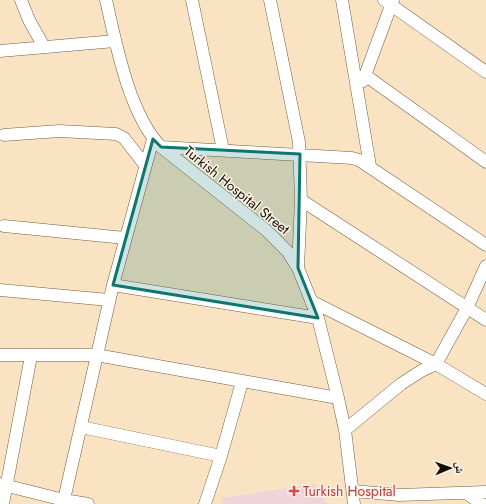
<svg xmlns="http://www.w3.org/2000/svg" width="486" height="504" font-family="Jost,'Noto Naskh Arabic',sans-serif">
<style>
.medical{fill:#efd5d9}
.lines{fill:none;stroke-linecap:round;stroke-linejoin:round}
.street-casing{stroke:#725e41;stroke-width:13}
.street{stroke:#fff;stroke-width:12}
.marked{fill:#0f766e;fill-opacity:0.2;stroke:#0f766e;stroke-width:3;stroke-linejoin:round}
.health-dot{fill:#e0444e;stroke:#fcf2e6;stroke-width:1.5}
.labels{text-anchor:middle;stroke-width:3;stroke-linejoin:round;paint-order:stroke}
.street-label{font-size:14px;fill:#170f05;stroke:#fcf2e6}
.health-label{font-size:14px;fill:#be3a42;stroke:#fcf2e6;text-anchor:start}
</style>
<rect width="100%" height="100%" fill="#fae3c3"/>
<path class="medical" d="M315,484L327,504H222L221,498Z"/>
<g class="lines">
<defs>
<path id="street" d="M21,0L29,20L44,47
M106,0C116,44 129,114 161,147L266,230L288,252L298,268L318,318L338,398L345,430L354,504
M192,0L223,150
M270,0L299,142L301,200L298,268
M342,0L370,166
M384,0L486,72
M0,51L115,41
M365,75L486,162
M363,81L393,0
M4,135L59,131L116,134L124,138L145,165
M161,147L352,158L359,160L486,245
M301,200L486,320
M4,226L125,238
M113,285L318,318
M0,290L109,300
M311,301L436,364L486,394
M0,355H96L338,398
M81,427L221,456
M345,430L401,384L421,371L436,364L467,308L486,266
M0,484L64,500L88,504
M353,491L399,495L486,492
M466,493L482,504
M3,504L31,356
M63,504L113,285L153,139
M205,504L221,456L242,382"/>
</defs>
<use href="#street" class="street-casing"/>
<use href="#street" class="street"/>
</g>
<path class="marked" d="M153,139L161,147L300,154L298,268L318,318L113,285Z"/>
<path class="health-dot" d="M292 485h4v4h4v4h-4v4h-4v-4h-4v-4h4z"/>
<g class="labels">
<g class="street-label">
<text transform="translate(237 190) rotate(39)" y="5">Turkish Hospital Street</text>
</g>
<g class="health-label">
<text x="303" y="496">Turkish Hospital</text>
</g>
</g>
<g transform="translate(450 468) rotate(88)" stroke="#fcf2e6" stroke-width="3" paint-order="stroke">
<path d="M0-3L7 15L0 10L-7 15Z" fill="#170f05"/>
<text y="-6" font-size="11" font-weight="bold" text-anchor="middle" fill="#170f05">ش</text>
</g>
</svg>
